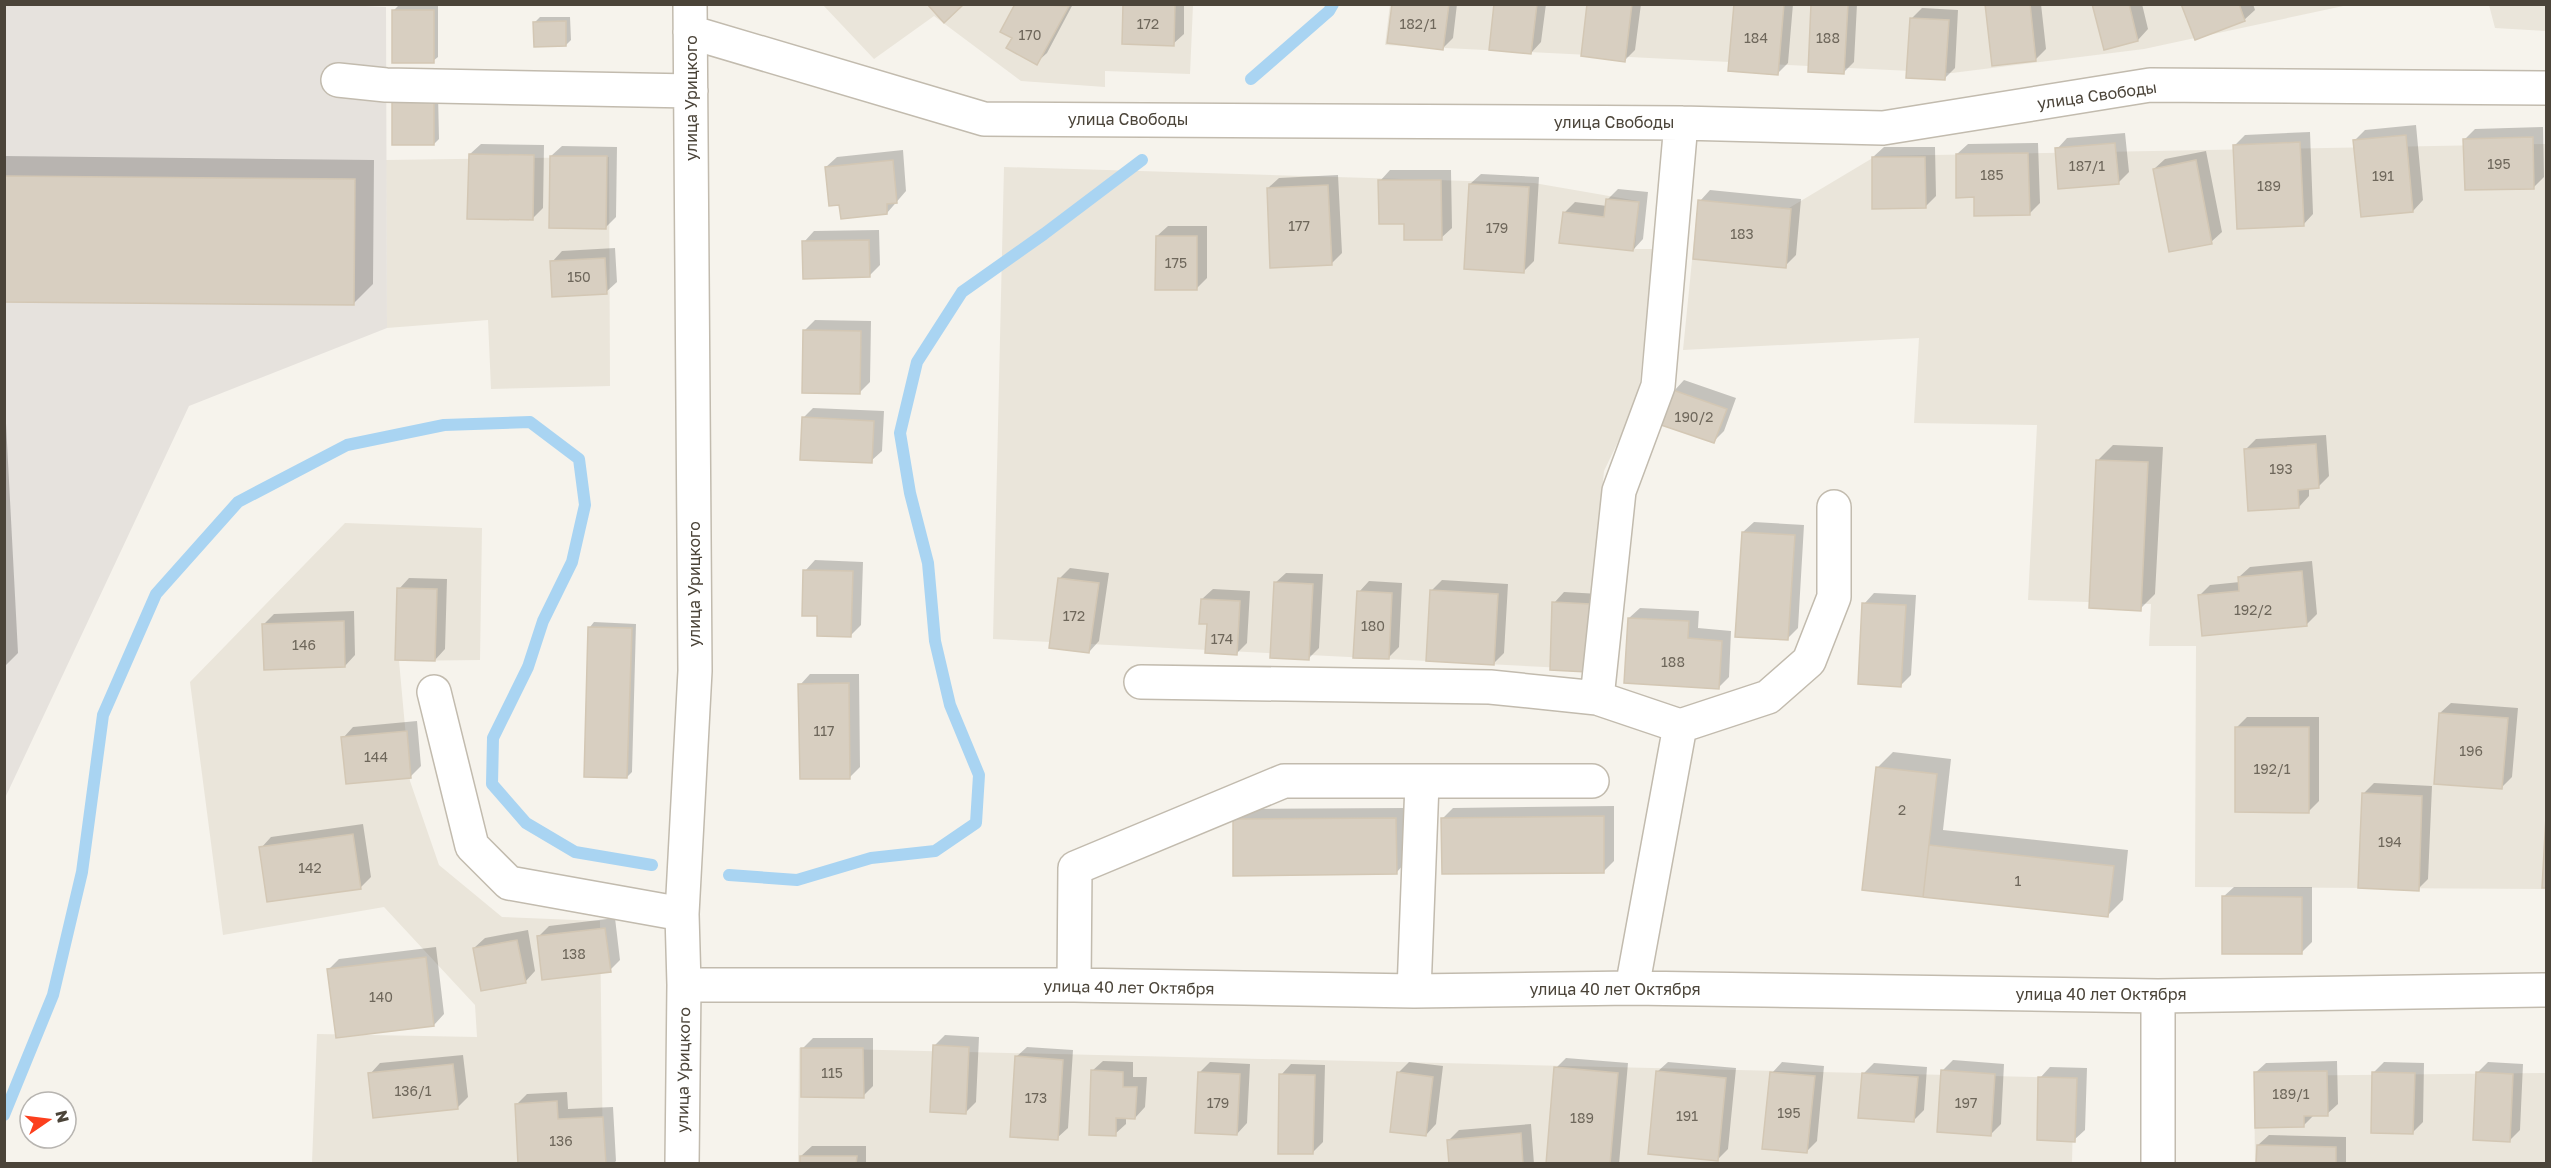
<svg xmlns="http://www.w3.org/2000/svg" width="2551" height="1168" font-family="'Golos Text',sans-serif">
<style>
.residential{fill:#eae5da}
.industrial{fill:#e6e2dd}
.shadow{fill:#0003}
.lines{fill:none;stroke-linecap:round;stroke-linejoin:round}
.stream{stroke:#a9d4f2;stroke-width:12}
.building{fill:#d8cfc1;stroke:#d3c7b4;stroke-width:1.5}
.minor-casing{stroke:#c2bbae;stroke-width:36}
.minor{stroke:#fff;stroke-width:33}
.labels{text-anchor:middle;stroke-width:4.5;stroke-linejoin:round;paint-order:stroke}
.number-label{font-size:14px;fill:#6e675b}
.street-label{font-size:16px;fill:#4b4439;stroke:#fff}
</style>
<rect width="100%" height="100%" fill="#f6f3ec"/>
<path class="residential" d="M1390,4L2348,5L2144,49L1952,73L1385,45Z
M823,5H1193L1190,74L1105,71V87L1021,81L934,16L874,59Z
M2489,5H2546V31L2495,28Z
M2546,144V889L2195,887L2196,646H2149L2151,604L2028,600L2037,425L1914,423L1919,338L1683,350L1698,201L1789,208L1876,156Z
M609,157L610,386L491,389L488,320L387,328L386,160Z
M1004,167L1534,183L1638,201L1635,249H1654L1638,400L1604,471L1585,669L993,639Z
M345,523L482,528L480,660L399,661L410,781L439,865L502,917L600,921L603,1163H312L317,1034L477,1037L475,1005L384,907L223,935L190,682Z
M799,1048L2074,1078L2072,1163L798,1164Z
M2546,1073V1163H2255L2254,1076Z"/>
<path class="industrial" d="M325,4L386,7L387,328L189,406L5,798V5Z"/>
<path class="shadow" d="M1017,4H1073L1047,53L1036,63Z
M1125,4H1184V34L1173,44Z
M1394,4H1457L1453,38L1442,49Z
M1496,4H1546L1541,42L1531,53Z
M1589,4H1641L1635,50L1625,60Z
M1735,4H1793L1788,63L1777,74Z
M1812,4H1857L1854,62L1844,72Z
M1987,4H2041L2046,49L2035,60Z
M2094,4H2142L2148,29L2138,40Z
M2183,4H2253L2255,10L2244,20Z
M438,5V57L433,61L393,11L398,6Z
M1922,8L1958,10L1955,68L1945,78L1911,19Z
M540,17H570L571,40L566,45L535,22Z
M399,94H438L439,139L434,144Z
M2416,125L2423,200L2413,211L2355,140L2365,130Z
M2543,127L2544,177L2534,187L2465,139L2475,129Z
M2310,132L2313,214L2303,225L2235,145L2245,135Z
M2125,133L2129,172L2119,182L2057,149L2067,138Z
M2038,143L2040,203L2029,214L1975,196L1957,154L1968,144Z
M481,144L544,145L543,208L532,219L470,154Z
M562,146L617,147L616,217L606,227L551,156Z
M1884,147H1935L1936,196L1925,207L1873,157Z
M903,150L906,191L887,213L841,204L826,167L837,157Z
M2206,151L2222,232L2211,242L2154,169L2165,159Z
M4,156L374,160L373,284L353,304L4,300Z
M1390,170H1451L1452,228L1441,238L1406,222L1380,181Z
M1481,174L1539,177L1534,261L1524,271L1470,184Z
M1338,175L1342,253L1331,264L1268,188L1279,178Z
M1618,189L1648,192L1643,239L1633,250L1564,213L1575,202L1607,206V200Z
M1710,190L1801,199L1796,255L1785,266L1700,201Z
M1168,226H1207V278L1196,289L1157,236Z
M879,230L880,265L869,276L804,242L814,231Z
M615,248L617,282L606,292L552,262L562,251Z
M815,320L871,321L870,382L860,392L804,331Z
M1684,380L1736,398L1724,431L1714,441L1674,391Z
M4,385L18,653L4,667Z
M813,408L884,411L882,451L871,461L803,418Z
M2326,435L2329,476L2318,487H2309V496L2299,507L2245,450L2256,439Z
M2113,445L2163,447L2155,594L2140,609L2098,460Z
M1754,522L1804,525L1798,628L1787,639L1743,532Z
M815,560L863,562L861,625L850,636L819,615L805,571Z
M2312,561L2317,614L2307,624L2200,595L2210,585L2240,582L2239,577L2250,567Z
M1070,568L1109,573L1099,641L1089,652L1060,578Z
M1286,573L1323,574L1319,648L1308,659L1275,583Z
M409,578L447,579L445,649L435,660L399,589Z
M1442,580L1508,584L1504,653L1494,663L1431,591Z
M1369,581L1402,583L1399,647L1388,658L1359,592Z
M1213,589L1250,591L1247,643L1237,653L1208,623L1202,599Z
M1564,592L1600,594L1597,660L1554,603Z
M1874,593L1916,595L1911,675L1901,685L1864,604Z
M1640,608L1699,611L1698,628L1731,631L1729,677L1718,688L1629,618Z
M354,611L355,655L345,666L264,624L274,614Z
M594,622L636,624L632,772L627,777L590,627Z
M810,674H859L860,767L849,778L800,685Z
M2451,703L2518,708L2512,777L2501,788L2440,713Z
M2247,717H2319V801L2309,811L2237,727Z
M417,721L421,766L410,777L343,738L353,727Z
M1893,752L1951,759L1943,830L2128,850L2123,900L2107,916L1864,889L1877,768Z
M2374,783L2432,786L2428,879L2418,889L2363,794Z
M1614,806V861L1604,871L1443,818L1453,808Z
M1406,808V862L1396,873L1235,820L1245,809Z
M363,824L371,877L360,888L261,848L271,837Z
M2546,840V886H2544Z
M2234,887H2312V942L2302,952L2223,897Z
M615,918L620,960L610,970L538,937L549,926Z
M528,930L535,971L525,982L474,948L485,938Z
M436,947L444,1014L434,1025L329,969L339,959Z
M945,1035L979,1037L976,1102L966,1112L934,1046Z
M813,1038H873V1086L863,1096L803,1048Z
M1027,1047L1073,1050L1068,1128L1057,1138L1016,1057Z
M463,1055L468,1097L458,1107L370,1074L380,1063Z
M1566,1058L1628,1063L1619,1164H1547L1556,1068Z
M1953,1060L2004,1064L2001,1124L1990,1135L1942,1071Z
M1103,1061L1133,1062V1077H1147L1145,1107L1135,1118L1126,1117V1124L1115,1134L1092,1071Z
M2337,1061L2338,1104L2327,1114L2314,1115L2303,1126L2255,1073L2266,1063Z
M1210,1062L1250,1064L1247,1123L1237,1134L1200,1072Z
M1409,1062L1443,1066L1436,1124L1426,1135L1398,1073Z
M1668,1062L1736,1068L1728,1149L1718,1159L1657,1072Z
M1782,1062L1824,1066L1817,1141L1806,1152L1772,1073Z
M2384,1062L2424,1063L2423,1122L2412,1133L2374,1072Z
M2488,1062L2523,1064L2520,1130L2510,1140L2477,1073Z
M1874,1063L1927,1067L1924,1110L1913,1121L1863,1074Z
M1291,1064L1325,1065L1323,1142L1312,1153L1281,1075Z
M2050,1067L2087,1068L2085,1130L2074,1140L2040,1078Z
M567,1092L568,1109L613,1107L616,1161L613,1164H519L517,1104L527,1094Z
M1531,1124L1534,1164H1451L1449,1140L1459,1130Z
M2269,1135L2346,1137V1164H2258V1145Z
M812,1146H866V1164H801V1156Z"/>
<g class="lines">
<path class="stream" d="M1251,79L1329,11L1333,4
M729,875L797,880L871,858L935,851L976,823L979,775L950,705L935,641L928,563L910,493L900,433L917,362L962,292L1044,234L1142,160
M4,1115L53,995L82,872L103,715L156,594L238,502L347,445L444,425L530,422L579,459L585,505L572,562L543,621L528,667L493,738L492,784L526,823L575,852L652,865"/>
</g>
<path class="building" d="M927,4H964L944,23Z
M1015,4L1069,6L1037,65L1006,48L1012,38L1000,32Z
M1123,4H1175L1174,46L1122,44Z
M1392,4H1449L1443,50L1387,43Z
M1494,4H1537L1531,54L1489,50Z
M1587,4H1632L1625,62L1581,56Z
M1734,4H1784L1778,75L1728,71Z
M1811,4H1848L1844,74L1808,72Z
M1985,4H2030L2036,61L1992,66Z
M2092,4H2129L2138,41L2104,50Z
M2181,4H2239L2245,21L2195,40Z
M392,10H434V63H392Z
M1910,18L1949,20L1945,80L1906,78Z
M566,21V46L534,47L533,22Z
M392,98H434V145H392Z
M2406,135L2413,212L2361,217L2353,140Z
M2533,137L2534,189L2465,190L2463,139Z
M2300,142L2304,226L2237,229L2233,145Z
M2115,143L2119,184L2058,189L2055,148Z
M2028,153L2030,215L1974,216V197L1956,198V154Z
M469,154L534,155L533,220L467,219Z
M550,156H607L606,229L549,228Z
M1872,157H1925L1926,208L1872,209Z
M893,160L897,203L887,204V214L841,219L839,205L829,206L825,167Z
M2196,160L2212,244L2169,252L2153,169Z
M4,176L355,179L354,305L4,302Z
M1378,180H1441L1442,240H1404V224H1379Z
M1469,184L1529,187L1524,273L1464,269Z
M1328,185L1332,265L1270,268L1267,188Z
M1606,199L1639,202L1633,251L1559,243L1563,212L1604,217Z
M1698,200L1791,209L1786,268L1693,259Z
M1156,236H1197V290H1155Z
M869,240L870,277L803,279L802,241Z
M605,258L607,294L552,297L550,261Z
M803,330L861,331L860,394L802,393Z
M1673,390L1727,409L1714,443L1661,425Z
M802,417L874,421L872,463L800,460Z
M2316,444L2319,488L2298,490L2299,508L2248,511L2244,449Z
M2096,460L2148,462L2141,611L2089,608Z
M1742,532L1795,535L1788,640L1735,637Z
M803,570L853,571L851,637L817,636V616H802Z
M2302,571L2307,626L2202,636L2198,595L2239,591L2238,577Z
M1058,578L1099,583L1089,653L1049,648Z
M1274,582L1313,584L1309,660L1270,658Z
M397,588L437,589L435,661L395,660Z
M1430,590L1498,594L1494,665L1426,661Z
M1357,591L1392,593L1389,659L1353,658Z
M1201,599L1240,601L1237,655L1205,653L1207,624H1199Z
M1552,602L1590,604L1587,672L1550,670Z
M1862,603L1906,605L1901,687L1858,684Z
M1628,618L1689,621L1688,638L1722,641L1719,689L1624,683Z
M344,621L345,667L264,670L262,624Z
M588,627L632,628L627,778L584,777Z
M849,683L850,779H800L798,684Z
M2439,713L2508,718L2502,789L2434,784Z
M2235,727H2309V813L2235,812Z
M407,731L411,778L346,784L341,737Z
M1876,767L1937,774L1923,897L1862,890Z
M2362,793L2422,796L2419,891L2358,888Z
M1604,816V873L1442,874L1441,818Z
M2546,816V888H2542Z
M1396,818L1397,874L1233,876V819Z
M353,834L361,889L267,902L259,847Z
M1929,845L2114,866L2108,917L1923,897Z
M2222,896L2302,897V954H2222Z
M605,928L611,972L542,980L537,936Z
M517,940L526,983L481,991L473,948Z
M426,957L434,1026L336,1038L327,969Z
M933,1045L969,1047L966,1114L930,1112Z
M801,1048H863L864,1098L801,1097Z
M1015,1056L1063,1060L1058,1140L1010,1137Z
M453,1064L458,1109L373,1118L368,1073Z
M1554,1067L1618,1073L1610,1164H1546Z
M1091,1070L1123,1072V1087H1137L1135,1119L1116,1118V1136L1089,1135Z
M1941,1070L1995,1074L1991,1136L1937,1132Z
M1656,1071L1726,1078L1718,1161L1648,1154Z
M2327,1071L2328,1116H2304V1127L2255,1128L2254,1072Z
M1198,1072L1240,1074L1237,1135L1195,1133Z
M1397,1072L1433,1077L1426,1136L1390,1132Z
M1770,1072L1815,1076L1807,1153L1762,1149Z
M2372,1072L2415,1073L2413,1134L2371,1133Z
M2476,1072L2513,1074L2510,1142L2473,1140Z
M1862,1073L1918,1077L1914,1122L1858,1118Z
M1279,1074L1315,1075L1313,1154H1278Z
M2038,1077L2077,1078L2075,1142L2037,1140Z
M557,1101L558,1119L603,1117L606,1164H518L515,1104Z
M1521,1133L1523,1164H1449L1447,1140Z
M2257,1145L2336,1147V1164H2256Z
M800,1156H857L856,1164H800Z"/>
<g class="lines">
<defs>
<path id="minor" d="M690,32L984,119L1681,123L1883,128L2150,85L2546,88
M338,80L386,85L691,91
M1141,682L1490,687L1597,698L1680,726
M434,692L472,846L509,883L682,914
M1597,698L1619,491L1658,386L1681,123
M684,985H1074L1414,991L1632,988L2158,996L2546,990
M1074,985L1075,868L1284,781H1592
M1632,988L1680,726L1768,697L1809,661L1834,597V507
M1414,991L1422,783
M2158,996V1164
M682,1164L684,985L682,914L695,671L690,4"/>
</defs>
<use href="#minor" class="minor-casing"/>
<use href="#minor" class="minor"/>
</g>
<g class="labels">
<g class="number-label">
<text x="1148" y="29">172</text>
<text x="1418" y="29">182/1</text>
<text x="1030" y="40">170</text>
<text x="1756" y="43">184</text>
<text x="1828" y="43">188</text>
<text x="2499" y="169">195</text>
<text x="2087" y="171">187/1</text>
<text x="1992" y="180">185</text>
<text x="2383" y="181">191</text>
<text x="2269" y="191">189</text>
<text x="1299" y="231">177</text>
<text x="1497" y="233">179</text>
<text x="1742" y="239">183</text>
<text x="1176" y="268">175</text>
<text x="579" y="282">150</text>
<text x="1694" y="422">190/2</text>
<text x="2281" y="474">193</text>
<text x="2253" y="615">192/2</text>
<text x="1074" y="621">172</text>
<text x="1373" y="631">180</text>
<text x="1222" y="644">174</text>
<text x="304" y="650">146</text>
<text x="1673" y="667">188</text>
<text x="824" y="736">117</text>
<text x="2471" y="756">196</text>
<text x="376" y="762">144</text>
<text x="2272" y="774">192/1</text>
<text x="1902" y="815">2</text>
<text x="2390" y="847">194</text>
<text x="310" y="873">142</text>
<text x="2018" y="886">1</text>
<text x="574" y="959">138</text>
<text x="381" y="1002">140</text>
<text x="832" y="1078">115</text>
<text x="413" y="1096">136/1</text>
<text x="2291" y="1099">189/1</text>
<text x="1036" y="1103">173</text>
<text x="1218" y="1108">179</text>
<text x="1966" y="1108">197</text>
<text x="1789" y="1118">195</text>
<text x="1687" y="1121">191</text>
<text x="1582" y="1123">189</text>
<text x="561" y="1146">136</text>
</g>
<g class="street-label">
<text transform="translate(2097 95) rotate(-8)" y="6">улица Свободы</text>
<text transform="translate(691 98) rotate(-90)" y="6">улица Урицкого</text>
<text x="1128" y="125">улица Свободы</text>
<text x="1614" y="128">улица Свободы</text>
<text transform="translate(694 584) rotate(-90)" y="6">улица Урицкого</text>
<text transform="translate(1129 987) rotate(1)" y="6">улица 40 лет Октября</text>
<text x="1615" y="995">улица 40 лет Октября</text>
<text x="2101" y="1000">улица 40 лет Октября</text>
<text transform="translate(683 1070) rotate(-89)" y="6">улица Урицкого</text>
</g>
</g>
<rect width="2551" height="1168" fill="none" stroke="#4b4439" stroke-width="12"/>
<g transform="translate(48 1120) rotate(76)"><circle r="28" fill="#ffffff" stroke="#b7b4b0" stroke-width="1.5"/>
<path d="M0-4.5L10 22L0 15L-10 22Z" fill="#fc3f1d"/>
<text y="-9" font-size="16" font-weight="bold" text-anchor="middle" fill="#4b4439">N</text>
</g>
</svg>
